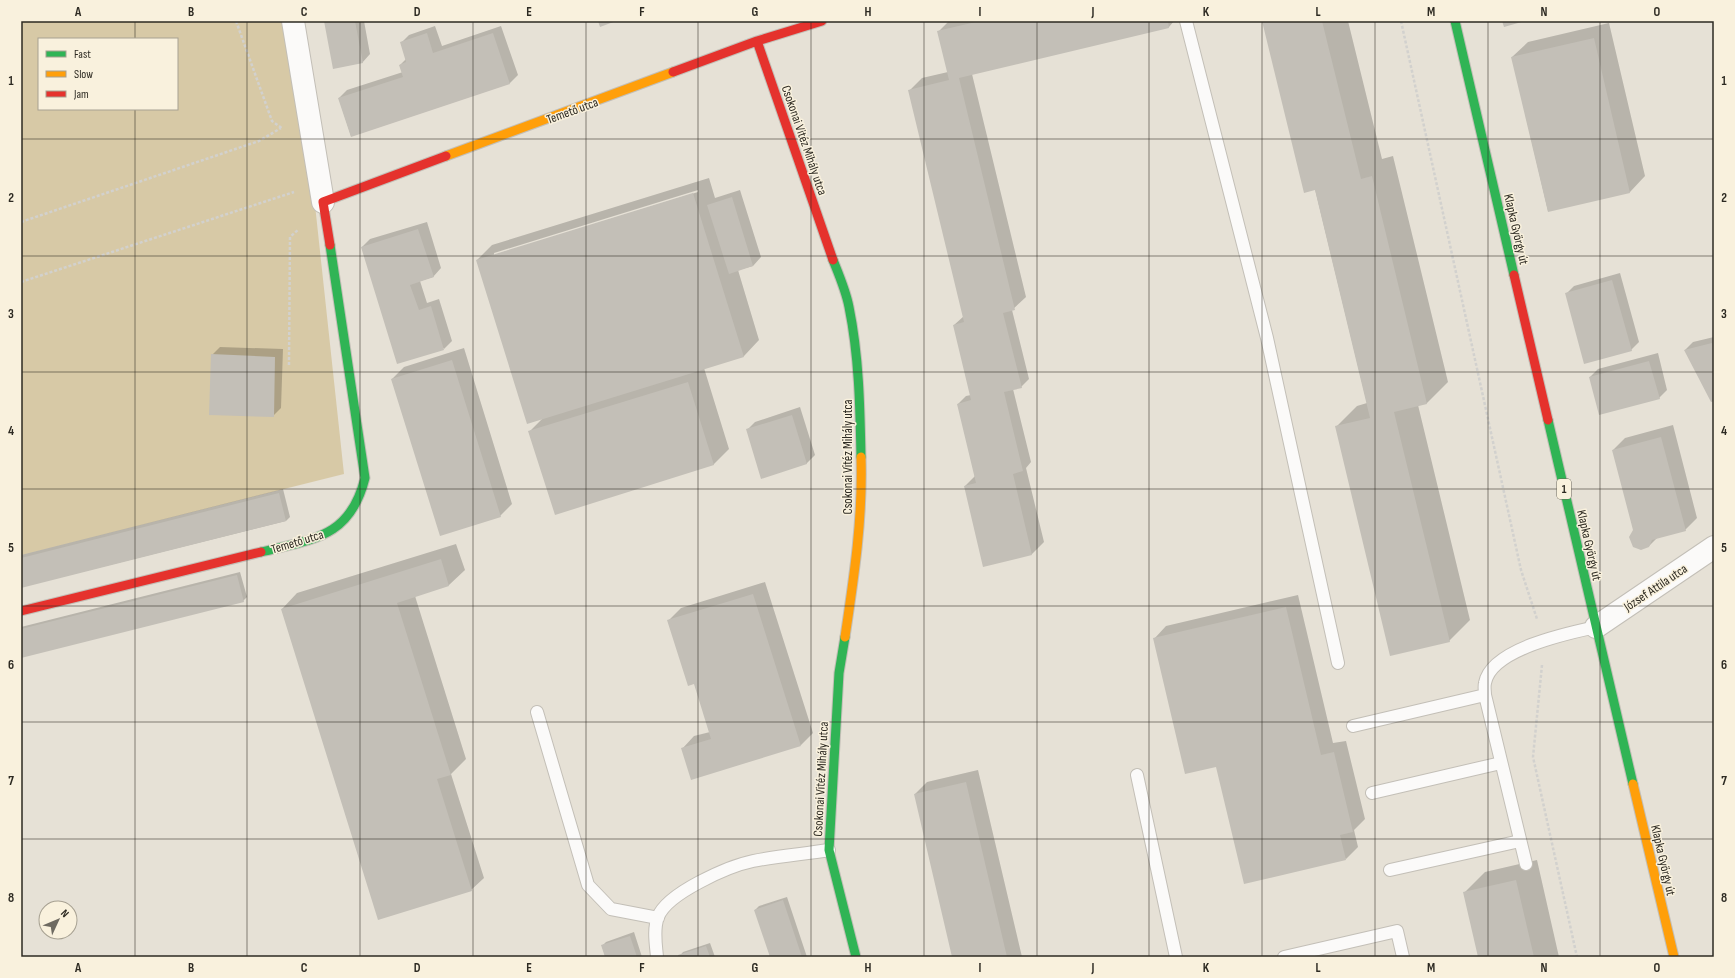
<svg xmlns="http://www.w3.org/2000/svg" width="1735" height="978" font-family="'Sofia Sans Condensed',sans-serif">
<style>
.green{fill:#d7c9a6;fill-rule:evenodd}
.shadow{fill:#0003;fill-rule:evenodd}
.building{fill:#c3bfb7}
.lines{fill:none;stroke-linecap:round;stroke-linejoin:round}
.lane-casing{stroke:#c3bfb7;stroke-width:14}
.street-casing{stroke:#c3bfb7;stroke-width:24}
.fast-casing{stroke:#c3bfb7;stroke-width:11}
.slow-casing{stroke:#c3bfb7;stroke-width:11}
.jam-casing{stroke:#c3bfb7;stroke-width:11}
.path{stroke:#d2d1ce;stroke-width:2.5;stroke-dasharray:3 2;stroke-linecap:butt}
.lane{stroke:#fbfaf9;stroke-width:12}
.street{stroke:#fbfaf9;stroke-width:22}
.fast{stroke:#30b455;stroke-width:9}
.slow{stroke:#ff9f0a;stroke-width:9}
.jam{stroke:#e5322d;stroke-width:9}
.grid{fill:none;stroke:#2d2a22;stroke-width:1;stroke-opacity:0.55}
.labels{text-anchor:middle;stroke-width:3;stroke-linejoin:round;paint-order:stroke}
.shield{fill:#f9f1dd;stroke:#6a665a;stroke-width:1}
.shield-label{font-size:12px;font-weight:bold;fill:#2d2a22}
.street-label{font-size:13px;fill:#2d2a22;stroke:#f9f1dd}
.neatline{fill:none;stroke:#2d2a22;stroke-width:1.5}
.grid-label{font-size:13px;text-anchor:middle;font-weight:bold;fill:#2d2a22}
</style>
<rect width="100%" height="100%" fill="#e6e1d6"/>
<path class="green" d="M21,21H282L312,177L344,474L21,555ZM39,39H177V109H39Z"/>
<path class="shadow" d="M325,21H364L370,54L362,63Z
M949,21H1174L1169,27L972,74L1026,297L1012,310L1029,379L1021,387L1013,389L1031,462L1026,468L1044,542L1032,554L984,565L965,486L975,476L958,404L966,396L971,395L954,325L964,316L910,90L922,78L948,72L938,32Z
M1263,21H1348L1382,159L1393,156L1448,382L1427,403L1418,405L1470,620L1449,641L1336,427L1357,406L1367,403L1315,189Z
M1609,23L1645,176L1630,192L1548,211L1512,57L1528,42Z
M435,26L442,46L501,26L518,75L510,83L351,136L339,98L347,90L403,72L400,65L406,59L401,43L409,35Z
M709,178L715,198L740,190L761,257L753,266L738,270L759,340L744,356L704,368L729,449L713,465L530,431L543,418L477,260L492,245ZM698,190V192L494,255V253Z
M427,222L441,268L433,277L420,281L427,303L439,299L452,341L444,349L362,247L370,239Z
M1620,273L1639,342L1631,350L1566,294L1574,286Z
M1714,337V399L1685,350L1693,342Z
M220,347L283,349L281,408L273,416L212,355Z
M464,348L512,504L500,516L392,379L404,367Z
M1658,353L1667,390L1659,398L1590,377L1598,369Z
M800,407L815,455L806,464L747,430L755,422Z
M1673,425L1697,518L1685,530L1658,537L1649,546L1634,531L1613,450L1625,438Z
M283,489L290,517L286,521L21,587V555Z
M456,544L465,570L449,585L415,596L466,759L451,774L484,878L471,890L282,609L297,593Z
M240,572L247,597L243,601L21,657V627Z
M765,582L813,733L801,745L682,749L694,736L710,732L695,683L668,621L681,608Z
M1298,595L1333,743L1346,741L1365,819L1354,830L1358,847L1346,859L1216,765L1154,639L1166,626Z
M978,770L1022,957H953L915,794L927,782Z
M1537,860L1559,957H1479L1464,893L1485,872Z
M787,897L807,957H771L755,910L759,906Z
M634,932L642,957H606L602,946L606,942Z
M710,943L715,957H679L683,952Z"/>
<path class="building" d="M324,21H355L363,63L333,69Z
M598,21H616L600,27Z
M980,21H1168L1169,28L959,78L1015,310L1003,313L1022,388L1004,392L1023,471L1013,474L1032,555L983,567L964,486L976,483L957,404L971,400L953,325L964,322L908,90L949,80L937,31Z
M1262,21H1322L1361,179L1372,176L1427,404L1394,412L1450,642L1390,656L1335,426L1370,418L1315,190L1304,193Z
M1502,21H1525L1504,27Z
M427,33L433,53L493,33L510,84L351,137L338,98L403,77L399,65L406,62L400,42Z
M1594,38L1630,193L1548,212L1511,57Z
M693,193L744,357L527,424L476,260Z
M732,197L753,266L729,274L707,205Z
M418,229L434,277L410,285L419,310L431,306L444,350L397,364L361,247Z
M1612,280L1632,351L1584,364L1565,293Z
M1712,343L1714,348V401L1711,402L1684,350Z
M211,354L275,357L274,417L209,415Z
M452,360L501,517L440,536L391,379Z
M1649,361L1660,399L1599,415L1589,377Z
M688,382L714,465L555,515L528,431Z
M792,415L807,464L761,479L746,429Z
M1661,437L1686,531L1652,540L1649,547L1641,550L1633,547L1629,537L1633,530L1612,450Z
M279,493L286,521L21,588V558Z
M441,559L449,586L397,603L451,775L437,779L472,891L378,920L281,609Z
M237,575L244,602L21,658V629Z
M753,594L801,746L691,780L681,748L711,739L694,684L688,686L667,620Z
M1286,607L1321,755L1334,752L1353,832L1340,835L1346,860L1244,884L1216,767L1185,774L1153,638Z
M966,782L1007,957H952L914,794Z
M1516,880L1534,957H1478L1463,892Z
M783,900L802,957H770L754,910Z
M630,936L637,957H605L601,945Z
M706,946L710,957H678V955Z"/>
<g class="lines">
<defs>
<path id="lane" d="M1186,21L1267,338L1338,663
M537,712L588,885L611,909L658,918
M1353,726L1485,695
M1137,775L1176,957
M1372,793L1501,763
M1526,864L1485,695C1485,691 1484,687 1485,683C1491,649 1568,633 1596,627
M1390,870L1520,841
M657,957C656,945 653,929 658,917C667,893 729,866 753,861C778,856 804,854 829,850
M1284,957L1397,931L1403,957"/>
<path id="street" d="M293,21L323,202
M1596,627L1714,547"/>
<path id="fast" d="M1455,21L1514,275
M833,260C839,275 846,291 849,307C859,356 860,406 861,457
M1548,420L1633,784
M261,552C313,539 350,538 365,478L330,245
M845,637L839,673L829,850L856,957"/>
<path id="slow" d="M446,156L673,72
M845,637C854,577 863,518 861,457
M1633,784L1674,957"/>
<path id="jam" d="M757,41L833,260
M673,72L757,41L822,21
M330,245L323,202L446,156
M1514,275L1548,420
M21,611L261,552"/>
</defs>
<use href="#lane" class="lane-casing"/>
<use href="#street" class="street-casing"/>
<use href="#fast" class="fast-casing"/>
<use href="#slow" class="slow-casing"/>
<use href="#jam" class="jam-casing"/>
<path class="path" d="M236,21L272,121L283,129
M1401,21L1521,570L1537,619
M21,222L259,141L281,128
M21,282L294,192
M289,365L290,237L299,229
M1542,665L1533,757L1577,957"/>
<use href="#lane" class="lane"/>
<use href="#street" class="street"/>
<use href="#fast" class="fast"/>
<use href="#slow" class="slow"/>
<use href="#jam" class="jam"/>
</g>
<path class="grid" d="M135,21V39M247,21V957M360,21V957M473,21V957M586,21V957M698,21V957M811,21V957M924,21V957M1037,21V957M1149,21V957M1262,21V957M1375,21V957M1488,21V957M1600,21V957M135,109V957M21,139H1714M21,256H1714M21,372H1714M21,489H1714M21,606H1714M21,722H1714M21,839H1714"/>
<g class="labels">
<rect class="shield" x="1557" y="479" width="14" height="20" rx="3"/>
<g class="shield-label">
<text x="1564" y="493">1</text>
</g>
<g class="street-label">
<text transform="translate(572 110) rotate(-20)" y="5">Temető utca</text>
<text transform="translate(805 140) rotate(71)" y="5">Csokonai Vitéz Mihály utca</text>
<text transform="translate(1517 229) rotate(77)" y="5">Klapka György út</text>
<text transform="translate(847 457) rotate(-90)" y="5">Csokonai Vitéz Mihály utca</text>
<text transform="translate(297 541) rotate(-17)" y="5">Temető utca</text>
<text transform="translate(1590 545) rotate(77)" y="5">Klapka György út</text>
<text transform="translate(1655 587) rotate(-34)" y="5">József Attila utca</text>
<text transform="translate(820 779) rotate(-87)" y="5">Csokonai Vitéz Mihály utca</text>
<text transform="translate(1664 860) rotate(77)" y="5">Klapka György út</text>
</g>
</g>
<rect width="1735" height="978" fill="none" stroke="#f9f1dd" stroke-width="44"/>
<rect x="38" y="38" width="140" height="72" fill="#f9f1dd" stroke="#a7a192"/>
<rect x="46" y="51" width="20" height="6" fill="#30b455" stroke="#a7a192"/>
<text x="74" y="58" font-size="12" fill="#2d2a22">Fast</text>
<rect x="46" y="71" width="20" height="6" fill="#ff9f0a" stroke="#a7a192"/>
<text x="74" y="78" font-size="12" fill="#2d2a22">Slow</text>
<rect x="46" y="91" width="20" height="6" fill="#e5322d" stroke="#a7a192"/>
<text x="74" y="98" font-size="12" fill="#2d2a22">Jam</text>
<g transform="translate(58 920) rotate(46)"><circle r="19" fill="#f9f1dd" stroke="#a7a192"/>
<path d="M0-3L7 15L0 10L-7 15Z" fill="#6e6a61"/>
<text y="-6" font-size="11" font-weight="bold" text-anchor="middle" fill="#2d2a22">N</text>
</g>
<rect x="22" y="22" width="1691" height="934" class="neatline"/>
<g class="grid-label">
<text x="78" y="16">A</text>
<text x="191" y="16">B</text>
<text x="304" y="16">C</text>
<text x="417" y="16">D</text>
<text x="529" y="16">E</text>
<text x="642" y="16">F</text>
<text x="755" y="16">G</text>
<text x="868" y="16">H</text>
<text x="980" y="16">I</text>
<text x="1093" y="16">J</text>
<text x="1206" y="16">K</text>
<text x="1318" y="16">L</text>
<text x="1431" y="16">M</text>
<text x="1544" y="16">N</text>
<text x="1657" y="16">O</text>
<text x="11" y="85">1</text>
<text x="1724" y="85">1</text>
<text x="11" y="202">2</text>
<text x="1724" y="202">2</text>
<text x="11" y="318">3</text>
<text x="1724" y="318">3</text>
<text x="11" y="435">4</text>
<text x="1724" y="435">4</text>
<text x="11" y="552">5</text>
<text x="1724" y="552">5</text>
<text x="11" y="669">6</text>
<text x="1724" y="669">6</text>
<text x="11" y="785">7</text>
<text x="1724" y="785">7</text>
<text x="11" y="902">8</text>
<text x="1724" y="902">8</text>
<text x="78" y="972">A</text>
<text x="191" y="972">B</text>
<text x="304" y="972">C</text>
<text x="417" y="972">D</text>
<text x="529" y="972">E</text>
<text x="642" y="972">F</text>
<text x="755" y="972">G</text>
<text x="868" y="972">H</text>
<text x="980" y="972">I</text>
<text x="1093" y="972">J</text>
<text x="1206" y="972">K</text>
<text x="1318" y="972">L</text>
<text x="1431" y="972">M</text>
<text x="1544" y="972">N</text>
<text x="1657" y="972">O</text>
</g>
</svg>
